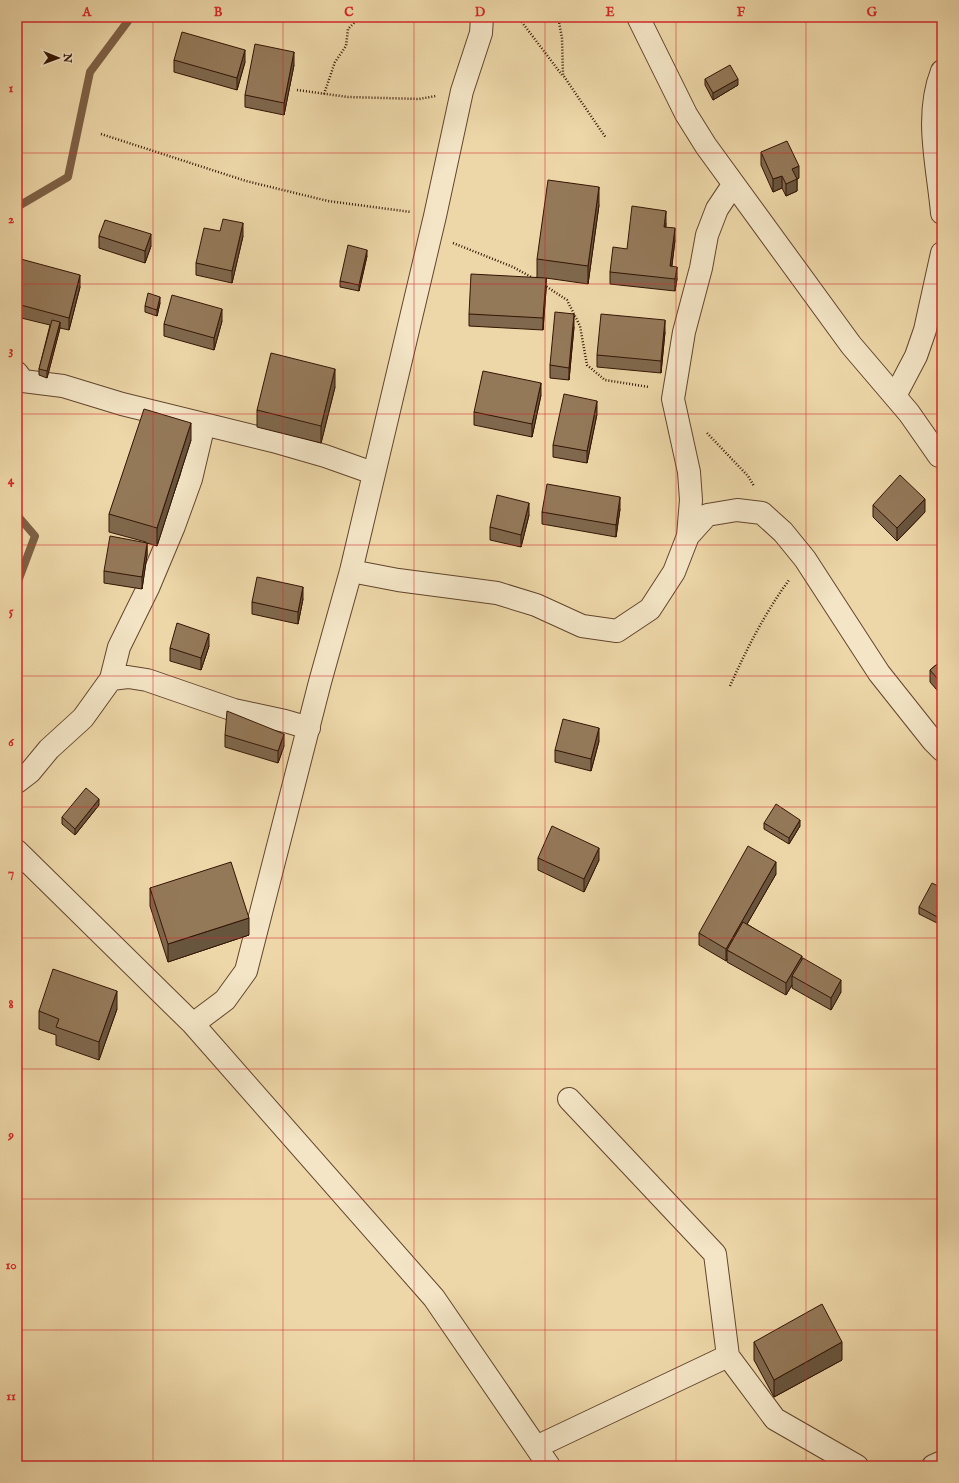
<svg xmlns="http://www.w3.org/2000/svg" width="959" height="1483" font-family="'IM FELL English',serif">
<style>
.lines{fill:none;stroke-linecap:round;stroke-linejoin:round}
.stream{stroke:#7d6145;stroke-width:8}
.minor-casing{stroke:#62452d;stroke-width:24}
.path{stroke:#341404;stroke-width:2.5;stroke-dasharray:1 2;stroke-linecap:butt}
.minor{stroke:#f3e5c6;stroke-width:22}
.wall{fill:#7f684d;stroke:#341404}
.shaded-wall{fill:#68553e;stroke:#341404}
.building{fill:#947959;stroke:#341404}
.grid{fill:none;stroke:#d62828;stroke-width:1;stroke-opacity:0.55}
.neatline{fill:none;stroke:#d62828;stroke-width:1.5}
.grid-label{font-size:13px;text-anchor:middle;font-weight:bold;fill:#d62828}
</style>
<rect width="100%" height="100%" fill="#edd7a8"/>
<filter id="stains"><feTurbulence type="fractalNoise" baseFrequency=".005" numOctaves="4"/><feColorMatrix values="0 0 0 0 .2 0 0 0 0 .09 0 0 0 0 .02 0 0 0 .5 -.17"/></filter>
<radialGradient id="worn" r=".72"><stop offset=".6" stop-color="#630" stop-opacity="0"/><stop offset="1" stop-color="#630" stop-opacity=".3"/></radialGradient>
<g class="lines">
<path class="stream" d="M17,207L68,177L90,72L131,17
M17,515L35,536L17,584"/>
<defs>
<path id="minor" d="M638,17L686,114L706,146L851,345L909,413L939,456
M942,71C924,117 938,166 942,213
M17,373L23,381L63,386L122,404L273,441L325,456L373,473
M895,396L916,356L925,330L942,253
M688,536L691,500L689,472L673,399L684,332L701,268L707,235L717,209L733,185
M351,571L398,580L497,593L536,605L582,626L617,631L650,609L674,572L688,536L707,515L737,510L762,513L783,532L805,559L879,673L933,741L942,750
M111,679L119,647L148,588L174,526L191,479L204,424
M17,782L30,772L49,749L83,718L111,679L128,677L147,680L234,710L285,721L309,728
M17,851L193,1024L434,1298L549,1466
M193,1024L225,1000L246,971L320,682L351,571L435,216L462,91L481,33L482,17
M569,1099L715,1254L728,1356L775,1419L857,1466
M536,1447L728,1356
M933,1466L942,1462"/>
</defs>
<use href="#minor" class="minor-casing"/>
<path class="path" d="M518,17L562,75
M558,17L562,38L563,75L606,138
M297,90L348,97L419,99L436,96
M324,94L335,62L346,46L348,29L357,20V17
M101,134L246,181L328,201L411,212
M453,243L513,267L533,278
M544,285L567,300L580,326L587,365L605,380L649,387
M707,433L748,476L754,486
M730,686C747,648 765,613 789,580"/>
<use href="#minor" class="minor"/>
</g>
<path class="wall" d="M174,60L245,62L237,90L174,72Z
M294,65L284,115L245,107V95Z
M705,79L738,85L713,100L705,85Z
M761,152L799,178L797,179V191L786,196L782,188L773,192L761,165Z
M599,205L588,284L546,278V290L543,330L469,326V314L537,277V259Z
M666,223V227L675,240L672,266L677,279L675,291L610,284V272L627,249Z
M220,231L243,236L232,283L196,275V263Z
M99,236L151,246L145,263L99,248Z
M367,256L359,291L340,287V281Z
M17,258L80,287L69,330L60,328L47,378L39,375V369L50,325L17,317Z
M160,303L157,316L145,312V306Z
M222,321L214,350L164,336V324Z
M574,327L569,380L550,378V365Z
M665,332L661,373L597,367V355Z
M335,387L321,443L257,427V410Z
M541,395L532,437L474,425V412Z
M597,414L587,463L553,457V445Z
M191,440L157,546L147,543V555L142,589L104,583V571L146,542L109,532V514Z
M873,505L925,512L897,541L873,517Z
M620,509L616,537L542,524V512Z
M529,515L521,547L490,540V527Z
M303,599L298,624L252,614V602Z
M209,646L201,670L170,661V648Z
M942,660V696L930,682V670Z
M225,735L284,746L278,763L225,747Z
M599,741L591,771L555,762V750Z
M99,805L75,835L62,824V817Z
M764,823L800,826L789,844L764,829Z
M538,858L599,860L584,892L538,870Z
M776,874L747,924L802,959L841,992L831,1010L792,988V985L786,995L727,962V959L726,961L699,945V933Z
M150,888L249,935L168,962L150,906Z
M942,888L941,925L919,914V907Z
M117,1009L99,1060L56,1045V1035L39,1029V1011Z
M754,1342L842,1360L774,1397L754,1360Z"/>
<path class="shaded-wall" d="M245,50V62L237,90V78Z
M294,52V65L284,115V103Z
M738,79V85L713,100V93Z
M799,166V178L797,179V191L786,196V184L792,169Z
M782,176V188L773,192V179Z
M599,187V205L588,284V266Z
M666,211V223L664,239V227Z
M243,223V236L232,283V271Z
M675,228V240L670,278V266Z
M151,234V246L145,263V251Z
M367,250V256L359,291V285Z
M677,267V279L675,291V279Z
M80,275V287L69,330V318Z
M546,278V290L543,330V318Z
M160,297V303L157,316V310Z
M222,309V321L214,350V338Z
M574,314V327L569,380V368Z
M665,320V332L661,373V361Z
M60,322V328L47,378V371Z
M335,369V387L321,443V426Z
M541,383V395L532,437V424Z
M597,401V414L587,463V451Z
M191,423V440L157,546V528Z
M620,497V509L616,537V525Z
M925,499V512L897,541V528Z
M529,503V515L521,547V535Z
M147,543V555L142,589V577Z
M303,587V599L298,624V612Z
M209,634V646L201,670V658Z
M599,728V741L591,771V759Z
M284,734V746L278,763V751Z
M99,799V805L75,835V829Z
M800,820V826L789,844V838Z
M599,848V860L584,892V879Z
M776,862V874L731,952L727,950V959L726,961V949Z
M942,917V924L941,925V919Z
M249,918V935L168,962V944Z
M802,956V968L792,976V985L786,995V983Z
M841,980V992L831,1010V998Z
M117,991V1009L99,1060V1042Z
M842,1342V1360L774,1397V1380Z"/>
<path class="building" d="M182,32L245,50L237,78L174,60Z
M255,44L294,52L284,103L245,95Z
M730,65L738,79L713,93L705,79Z
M787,141L799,166L792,169L797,179L786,184L782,176L773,179L761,152Z
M548,180L599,187L588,266L537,259Z
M632,206L666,211L664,227L675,228L670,266L677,267L675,279L610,272L613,247L627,249Z
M223,219L243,223L232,271L196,263L204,228L220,231Z
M105,220L151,234L145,251L99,236Z
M348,245L367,250L359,285L340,281Z
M17,258L80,275L69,318L17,304Z
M471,274L546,278L543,318L469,314Z
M148,293L160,297L157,310L145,306Z
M172,295L222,309L214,338L164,324Z
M555,312L574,314L569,368L550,365Z
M601,314L665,320L661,361L597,355Z
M52,320L60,322L47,371L39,369Z
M271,353L335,369L321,426L257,410Z
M483,371L541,383L532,424L474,412Z
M564,394L597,401L587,451L553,445Z
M144,409L191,423L157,528L109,514Z
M900,475L925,499L897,528L873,505Z
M547,484L620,497L616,525L542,512Z
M497,495L529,503L521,535L490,527Z
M110,536L147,543L142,577L104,571Z
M257,577L303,587L298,612L252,602Z
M177,623L209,634L201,658L170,648Z
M942,660V684L930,670Z
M227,711L284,734L278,751L225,735Z
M563,719L599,728L591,759L555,750Z
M86,788L99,799L75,829L62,817Z
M776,804L800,820L789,838L764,823Z
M552,826L599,848L584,879L538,858Z
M748,846L776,862L726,949L699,933Z
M231,862L249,918L168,944L150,888Z
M932,883L942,888V917L941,919L919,907Z
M743,922L802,956L786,983L727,950Z
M803,958L841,980L831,998L792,976Z
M53,969L117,991L99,1042L56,1027L59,1019L39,1011Z
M822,1304L842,1342L774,1380L754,1342Z"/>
<path class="grid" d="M153,17V1466M283,17V1466M414,17V1466M545,17V1466M676,17V1466M806,17V1466M17,153H942M17,284H942M17,414H942M17,545H942M17,676H942M17,807H942M17,938H942M17,1069H942M17,1199H942M17,1330H942"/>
<rect width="959" height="1483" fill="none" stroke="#edd7a8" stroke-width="44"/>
<g transform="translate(58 58) rotate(91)" stroke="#f3e5c6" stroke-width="3" paint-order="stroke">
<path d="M0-3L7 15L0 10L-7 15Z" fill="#341404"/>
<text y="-6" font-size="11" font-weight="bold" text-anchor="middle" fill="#341404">N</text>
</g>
<rect x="22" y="22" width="915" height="1439" class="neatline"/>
<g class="grid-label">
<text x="87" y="16">A</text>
<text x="218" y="16">B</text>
<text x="349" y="16">C</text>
<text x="480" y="16">D</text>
<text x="610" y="16">E</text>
<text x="741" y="16">F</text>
<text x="872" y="16">G</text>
<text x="11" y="92">1</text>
<text x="11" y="223">2</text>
<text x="11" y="354">3</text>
<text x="11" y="484">4</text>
<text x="11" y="615">5</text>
<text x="11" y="746">6</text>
<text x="11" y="877">7</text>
<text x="11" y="1008">8</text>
<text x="11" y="1139">9</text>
<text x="11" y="1269">10</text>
<text x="11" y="1400">11</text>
</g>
<rect width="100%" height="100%" filter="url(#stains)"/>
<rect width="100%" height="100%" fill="url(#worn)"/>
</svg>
